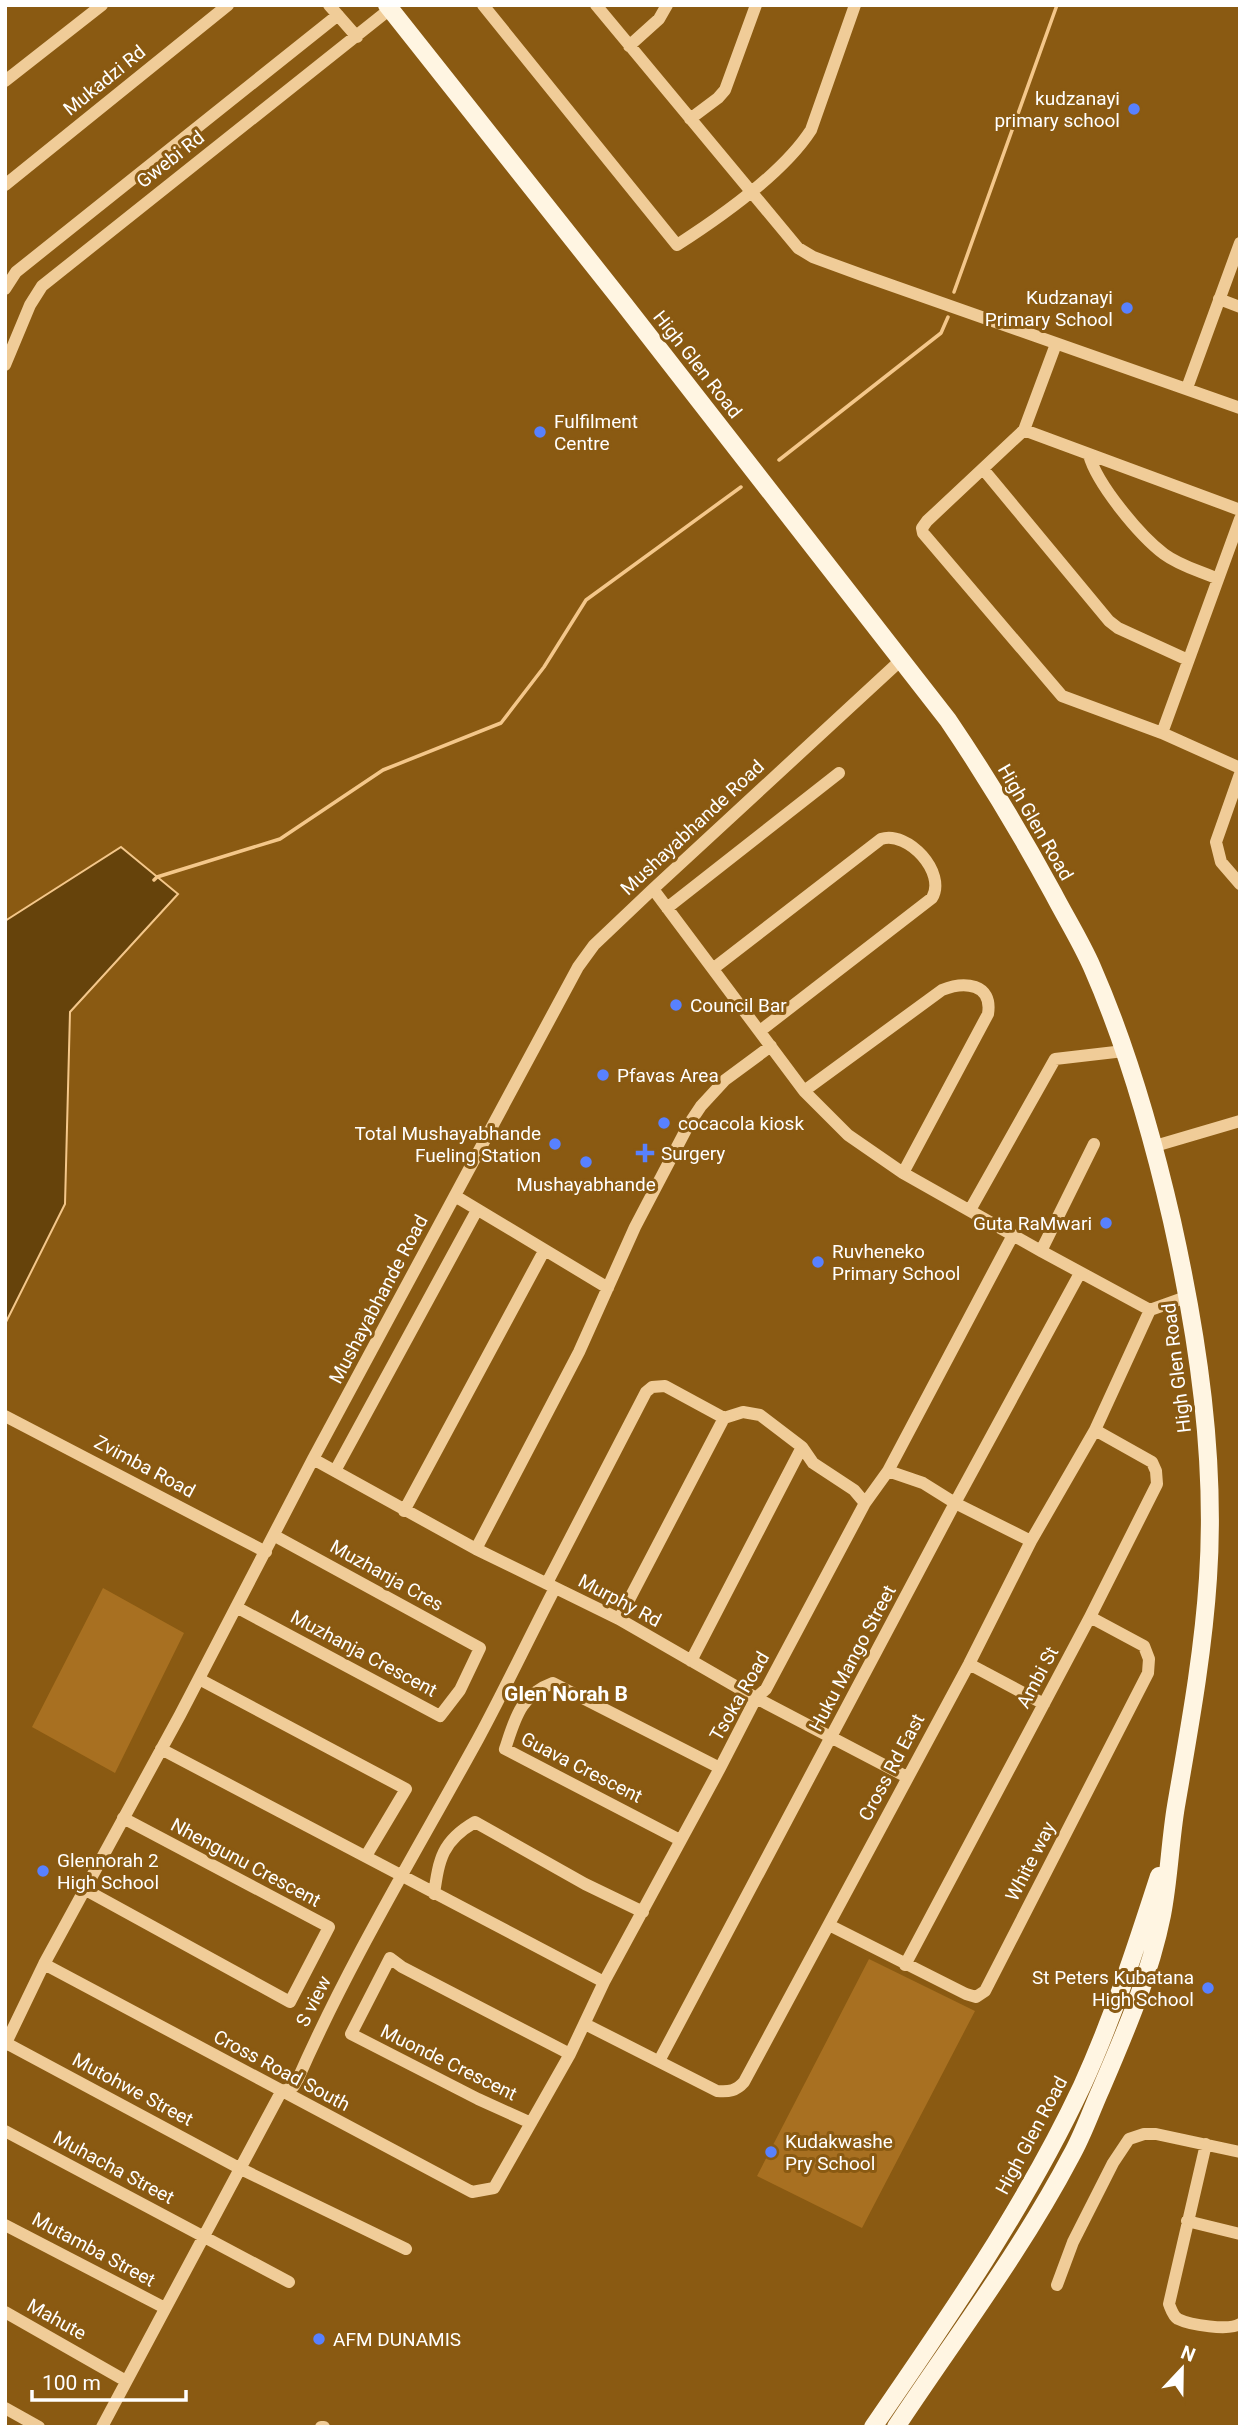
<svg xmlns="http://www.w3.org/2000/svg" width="1245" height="2432" font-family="Roboto,sans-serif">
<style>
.green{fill:#a87021}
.water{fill:#66430b;stroke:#f4c78a;stroke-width:2}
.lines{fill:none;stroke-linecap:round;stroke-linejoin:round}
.stream{stroke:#f4c78a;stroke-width:3.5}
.minor{stroke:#f0cc98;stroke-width:12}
.major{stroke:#fff5e2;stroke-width:18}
.poi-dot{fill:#5881ff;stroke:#8a5a12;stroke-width:2.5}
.labels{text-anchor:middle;stroke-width:6;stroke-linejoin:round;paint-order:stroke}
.street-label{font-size:19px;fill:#fff;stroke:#8a5a12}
.poi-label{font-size:19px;fill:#fff;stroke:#8a5a12;text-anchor:start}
.neighbourhood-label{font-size:21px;font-weight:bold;fill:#fff;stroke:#8a5a12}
</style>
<rect width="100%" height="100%" fill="#8a5a12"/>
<path class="green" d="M103,1588L184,1633L115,1773L32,1727Z
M869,1959L975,2011L862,2228L757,2176Z"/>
<path class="water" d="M121,847L178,894L70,1012L65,1204L5,1324V921Z"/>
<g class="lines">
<path class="stream" d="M954,292L1057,5
M779,460L941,333L948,317
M154,880L157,877L280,839L383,770L501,723L544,667L586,600L741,487"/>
<path class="minor" d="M329,5L357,37
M483,5L677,245C719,218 784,172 811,130L855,5
M596,5L798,248L813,257L862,275L1240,408
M629,46L659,19L667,5
M5,81L102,5
M690,119L718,98L725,90L756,5
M5,185L228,5
M5,289L16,272L338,15
M1219,299L1240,307
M1056,344L1024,430L927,521L922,528L923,533L1062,696L1162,733L1240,768
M5,365L30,305L42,286L390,9
M1187,388L1240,243
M1024,430L1240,510
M1089,455C1097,484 1139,535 1164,554C1180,566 1200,571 1218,579
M983,469L1109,621L1118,628L1188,660
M1162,733L1240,519
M1240,774L1216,842L1221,862L1240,884
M653,889L804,1091L848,1135L903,1173L1041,1251L1150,1310L1189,1296
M667,908L839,773
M714,968L881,839C908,830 947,873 932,898L760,1031
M804,1091L942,990C964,981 993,983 988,1014L903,1173
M1155,1146L1240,1121
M455,1196L608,1288
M970,1210L1055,1059L1124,1051
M1041,1251L1094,1144
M5,1416L266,1552
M313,1459L476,1549L619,1619L756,1698L907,1777
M335,1471L477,1210
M888,1471L923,1483L955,1503L1031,1541
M404,1511L544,1251
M476,1549L579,1352L635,1227L689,1124L701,1106L725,1080L771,1046
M547,1583L646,1392L652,1387L665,1386L724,1418
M236,1607L440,1716L460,1690L480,1648L275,1536
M619,1619L724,1418L743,1412L760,1415L802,1447L813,1463L854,1490L865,1503
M691,1661L802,1447
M969,1664L1044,1704
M199,1679L406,1789L366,1856
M161,1749L604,1982
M680,1840L505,1749C515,1719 520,1695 553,1683L720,1768
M84,1889L290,2002L329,1927L123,1818
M434,1894C439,1859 442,1841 475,1822L585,1884L643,1912
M829,1925L966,1994L976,1997L985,1991L1148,1673L1149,1659L1144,1646L1090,1617
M44,1964L472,2192L494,2188L570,2054L604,1982L720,1768L756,1698L766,1689L865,1503L888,1471L1013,1235
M905,1965L1090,1617L1157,1484L1156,1471L1152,1462L1095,1430
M585,2024L717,2091C729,2092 736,2091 744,2082L969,1664L1031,1541L1095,1430L1150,1310
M6,2043L241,2169L406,2249
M5,2045L44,1964L180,1715L313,1459L578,967L594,945L653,889L901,660
M659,2061L955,1503L1080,1273
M531,2123L478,2099L351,2034L390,1958L402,1967L570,2054
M5,2131L289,2282
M1206,2144L1169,2304C1171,2309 1173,2316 1178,2319C1190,2325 1229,2331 1240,2324
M1187,2221L1240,2234
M5,2225L165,2308
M1057,2285L1073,2242L1113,2163L1129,2139L1144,2134H1156L1240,2152
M5,2312L126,2381
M5,2408L39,2427
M102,2427L281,2092L293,2087L297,2081C349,1962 416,1852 478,1739C505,1689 529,1638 555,1588
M321,2427H324"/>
<path class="major" d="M387,5L624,304L948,720C986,776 1021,834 1053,893C1066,918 1081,942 1092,967C1128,1049 1152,1134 1172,1221C1198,1338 1216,1458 1208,1578C1203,1655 1189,1730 1176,1806C1170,1842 1169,1879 1162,1915C1150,1975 1125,2033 1101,2089C1091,2111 1083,2135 1071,2156C1021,2251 955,2338 896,2427
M873,2427C949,2317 1025,2207 1082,2086C1113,2018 1136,1947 1159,1876"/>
</g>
<g class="poi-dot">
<circle cx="1134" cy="109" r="7"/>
<circle cx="1127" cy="308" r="7"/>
<circle cx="540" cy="432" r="7"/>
<circle cx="676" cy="1005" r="7"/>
<circle cx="603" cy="1075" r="7"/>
<circle cx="664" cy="1123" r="7"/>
<circle cx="555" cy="1144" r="7"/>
<path d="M641.5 1142.5h7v7h7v7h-7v7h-7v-7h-7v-7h7z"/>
<circle cx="586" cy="1162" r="7"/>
<circle cx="1106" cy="1223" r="7"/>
<circle cx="818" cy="1262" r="7"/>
<circle cx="43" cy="1871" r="7"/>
<circle cx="1208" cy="1988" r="7"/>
<circle cx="771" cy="2152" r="7"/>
<circle cx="319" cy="2339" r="7"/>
</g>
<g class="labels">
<g class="street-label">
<text transform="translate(104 80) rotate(-39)" y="7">Mukadzi Rd</text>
<text transform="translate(170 159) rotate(-38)" y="7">Gwebi Rd</text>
<text transform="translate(698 364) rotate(52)" y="7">High Glen Road</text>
<text transform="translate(1036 822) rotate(60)" y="7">High Glen Road</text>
<text transform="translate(692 827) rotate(-43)" y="7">Mushayabhande Road</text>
<text transform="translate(378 1299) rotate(-62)" y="7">Mushayabhande Road</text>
<text transform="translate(1176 1368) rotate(-97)" y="7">High Glen Road</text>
<text transform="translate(145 1466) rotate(28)" y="7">Zvimba Road</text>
<text transform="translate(387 1575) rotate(29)" y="7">Muzhanja Cres</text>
<text transform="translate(620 1600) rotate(28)" y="7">Murphy Rd</text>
<text transform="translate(364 1653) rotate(28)" y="7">Muzhanja Crescent</text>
<text transform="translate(852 1658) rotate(-62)" y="7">Huku Mango Street</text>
<text transform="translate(1037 1677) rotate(-62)" y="7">Ambi St</text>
<text transform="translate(739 1696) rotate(-60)" y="7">Tsoka Road</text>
<text transform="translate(582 1767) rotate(27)" y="7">Guava Crescent</text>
<text transform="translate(891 1767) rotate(-62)" y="7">Cross Rd East</text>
<text transform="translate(1030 1861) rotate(-63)" y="7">White way</text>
<text transform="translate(246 1862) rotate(28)" y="7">Nhengunu Crescent</text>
<text transform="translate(313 2001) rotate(-63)" y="7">S view</text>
<text transform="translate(449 2062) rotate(26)" y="7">Muonde Crescent</text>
<text transform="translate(282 2070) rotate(28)" y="7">Cross Road South</text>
<text transform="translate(133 2089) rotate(28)" y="7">Mutohwe Street</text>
<text transform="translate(1031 2135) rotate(-62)" y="7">High Glen Road</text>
<text transform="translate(114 2167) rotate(28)" y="7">Muhacha Street</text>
<text transform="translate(94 2249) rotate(28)" y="7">Mutamba Street</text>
<text transform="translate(57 2319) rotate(29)" y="7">Mahute</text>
</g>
<g class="poi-label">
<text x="1120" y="105" text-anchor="end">kudzanayi<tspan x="1120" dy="22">primary school</tspan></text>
<text x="1113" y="304" text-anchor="end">Kudzanayi<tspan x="1113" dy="22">Primary School</tspan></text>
<text x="554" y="428">Fulfilment<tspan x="554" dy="22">Centre</tspan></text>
<text x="690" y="1012">Council Bar</text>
<text x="617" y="1082">Pfavas Area</text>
<text x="678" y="1130">cocacola kiosk</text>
<text x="541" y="1140" text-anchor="end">Total Mushayabhande<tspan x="541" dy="22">Fueling Station</tspan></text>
<text x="661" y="1160">Surgery</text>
<text x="586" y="1191" text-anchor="middle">Mushayabhande</text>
<text x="1092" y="1230" text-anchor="end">Guta RaMwari</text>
<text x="832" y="1258">Ruvheneko<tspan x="832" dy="22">Primary School</tspan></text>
<text x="57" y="1867">Glennorah 2<tspan x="57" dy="22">High School</tspan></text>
<text x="1194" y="1984" text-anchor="end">St Peters Kubatana<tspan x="1194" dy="22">High School</tspan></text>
<text x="785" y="2148">Kudakwashe<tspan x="785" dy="22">Pry School</tspan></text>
<text x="333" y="2346">AFM DUNAMIS</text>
</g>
<g class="neighbourhood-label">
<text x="566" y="1701">Glen Norah B</text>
</g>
</g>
<rect width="1245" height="2432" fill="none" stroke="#ffffff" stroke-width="14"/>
<g transform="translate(1182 2369) rotate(22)" stroke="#8a5a12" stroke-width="5" paint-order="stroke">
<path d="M0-5L12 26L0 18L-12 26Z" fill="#ffffff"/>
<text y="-10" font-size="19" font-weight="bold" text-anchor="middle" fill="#ffffff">N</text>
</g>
<path d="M32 2390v10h154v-10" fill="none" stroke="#ffffff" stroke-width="3.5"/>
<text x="42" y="2390" font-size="21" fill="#ffffff" stroke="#8a5a12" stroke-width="5" paint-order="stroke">100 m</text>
</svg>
